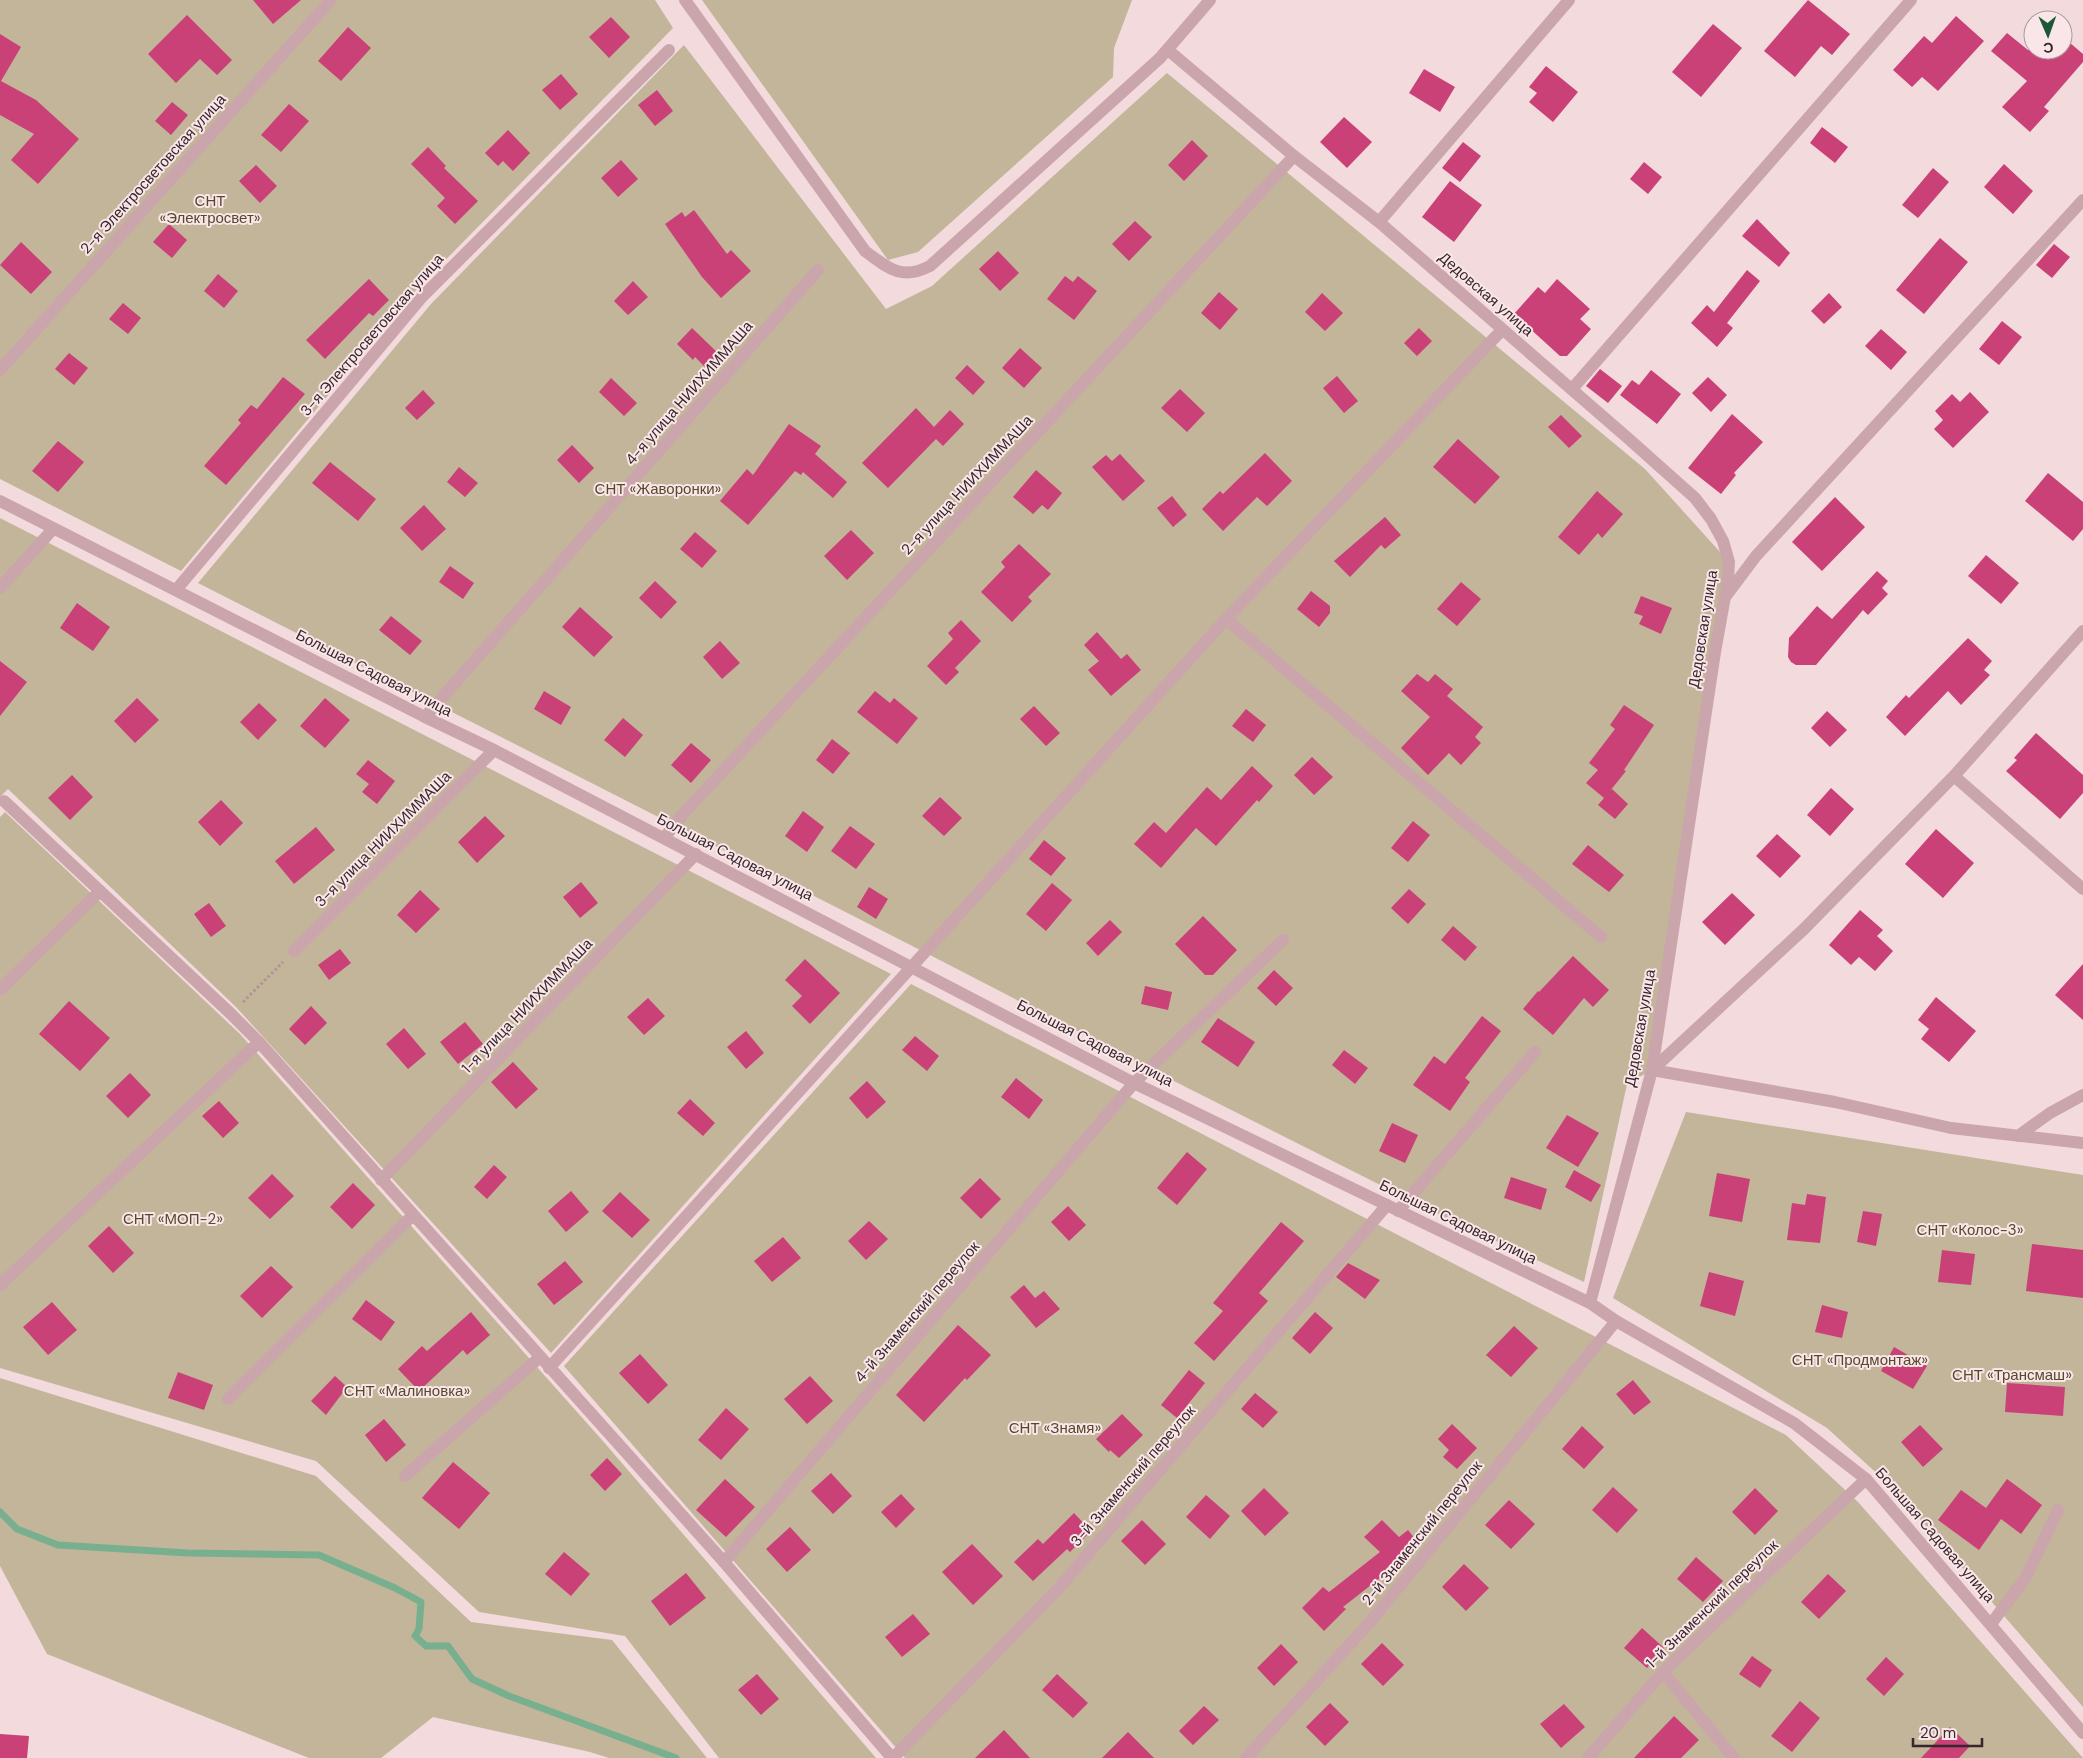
<svg xmlns="http://www.w3.org/2000/svg" width="2083" height="1758" font-family="'DM Sans',sans-serif">
<style>
.green{fill:#c2b599}
.lines{fill:none;stroke-linecap:round;stroke-linejoin:round}
.stream{stroke:#78b08f;stroke-width:7}
.building{fill:#ca4177}
.path{stroke:#b69098;stroke-width:3;stroke-dasharray:2.5 2.5;stroke-linecap:butt}
.service{stroke:#cba5ac;stroke-width:12}
.minor{stroke:#cba5ac;stroke-width:12}
.tertiary{stroke:#cba5ac;stroke-width:12}
.labels{text-anchor:middle;stroke-width:4;stroke-linejoin:round;paint-order:stroke}
.street-label{font-size:15px;fill:#36272c;stroke:#fae6e8}
.park-label{font-size:15px;fill:#55492a;stroke:#fae6e8}
</style>
<rect width="100%" height="100%" fill="#f2dadd"/>
<path class="green" d="M0,0H655L673,28L416,290L181,571L0,479Z
M702,0H1132L1114,48L1113,77L918,252L888,260Z
M684,45L886,309L932,286L1167,73L1645,469L1729,562L1652,1070L1627,1084L1584,1282L1430,1210L1164,1076L930,955L198,583L431,304Z
M0,518L891,974L551,1353L236,1007L8,789L0,797Z
M5,812L240,1034L602,1440L876,1758H719L625,1636L479,1612L316,1461L0,1368V817Z
M911,984L1786,1435L1858,1502L2083,1758H905L564,1366Z
M1686,1112L2083,1175V1707L1894,1489L1827,1428L1613,1298Z
M0,1378L316,1476L471,1622L612,1640L707,1758H609L590,1752L433,1717L381,1758H309L47,1654L0,1566Z"/>
<g class="lines">
<path class="stream" d="M0,1512L17,1529L58,1545L188,1553L319,1555L395,1588L421,1602L419,1629L415,1636L426,1646H448L472,1679L509,1696L676,1758"/>
</g>
<path class="building" d="M253,0H301L273,24Z
M1808,0L1850,34L1832,55L1821,46L1795,77L1764,51Z
M187,15L232,60L217,75L200,59L176,83L148,54Z
M1956,16L1984,41L1938,91L1922,77L1912,87L1893,70L1924,36L1932,43Z
M611,17L630,37L609,58L589,37Z
M1713,24L1742,48L1701,97L1672,72Z
M348,27L371,48L341,81L318,61Z
M2007,33L2028,50H2063V37L2083,54V62L2044,107L2049,111L2030,132L2002,107L2027,81L1991,51Z
M0,34L21,47L1,81L36,100L79,139L38,184L11,160L34,134L0,115Z
M1546,66L1578,92L1553,122L1529,102L1537,93L1529,87Z
M1424,69L1455,87L1440,112L1409,93Z
M561,74L578,94L560,110L542,90Z
M657,90L673,111L655,126L638,105Z
M172,102L188,115L171,135L155,121Z
M289,104L309,121L281,152L261,135Z
M1344,117L1372,142L1347,168L1320,142Z
M1822,127L1848,147L1835,163L1810,143Z
M508,130L530,153L513,171L503,161L498,166L485,153Z
M1192,140L1208,156L1184,181L1168,165Z
M1463,142L1481,156L1460,182L1442,168Z
M428,147L446,166L444,168L478,201L455,224L437,206L445,198L411,164Z
M621,160L638,179L618,197L601,178Z
M1644,162L1662,177L1648,194L1630,179Z
M2004,164L2033,191L2013,214L1984,187Z
M256,165L277,186L260,203L239,181Z
M1933,168L1949,182L1918,218L1902,205Z
M1450,181L1482,205L1454,242L1422,217Z
M694,210L727,254L731,250L751,271L721,298L702,277L665,224L682,212L685,217Z
M1757,219L1790,253L1779,267L1742,236Z
M1135,221L1152,237L1129,261L1112,244Z
M169,224L187,240L172,258L153,242Z
M1940,238L1968,262L1924,314L1896,290Z
M21,242L52,272L31,294L0,265Z
M2054,244L2070,257L2052,278L2036,265Z
M998,251L1019,273L1000,291L979,269Z
M1747,270L1760,281L1727,323L1733,328L1717,347L1691,323L1707,305L1714,312Z
M218,274L238,291L224,308L204,291Z
M1065,276L1073,282L1078,276L1097,291L1074,320L1047,299Z
M369,279L389,300L373,316L369,313L325,359L306,340Z
M1557,279L1590,309L1580,319L1591,329L1567,356H1560L1514,314L1538,287L1545,293Z
M633,281L648,297L628,315L614,301Z
M1219,292L1238,309L1220,330L1201,313Z
M1322,293L1343,313L1325,331L1305,312Z
M1829,293L1842,307L1824,324L1811,311Z
M123,303L141,318L128,334L109,319Z
M2002,321L2022,337L1999,365L1979,349Z
M692,328L720,355L707,369L695,357L693,360L677,344Z
M1419,328L1432,341L1417,356L1404,343Z
M1881,329L1907,352L1891,370L1865,346Z
M1020,348L1042,368L1024,388L1002,368Z
M69,353L88,368L74,385L55,369Z
M967,365L985,382L973,395L955,378Z
M1600,369L1622,386L1608,403L1586,386Z
M1651,370L1681,394L1657,424L1620,395L1632,380L1639,385Z
M1337,376L1358,401L1344,413L1323,388Z
M283,377L305,394L226,485L204,466L241,423L238,420L251,405L257,409Z
M1708,377L1727,395L1711,412L1692,393Z
M611,378L637,403L624,416L599,392Z
M1180,389L1205,413L1187,432L1161,408Z
M423,390L435,403L417,420L405,408Z
M1970,392L1989,412L1953,448L1934,429L1943,420L1935,411L1952,394L1960,402Z
M916,408L934,427L950,410L964,424L943,446L936,439L888,488L862,463Z
M1732,414L1763,442L1734,473L1736,475L1721,494L1688,468Z
M1561,415L1582,436L1569,448L1548,427Z
M789,424L821,446L815,454L847,482L833,498L803,472L801,475L795,471L748,525L720,501L747,469L753,475Z
M1458,439L1500,477L1475,504L1433,467Z
M58,441L84,462L58,492L32,471Z
M572,445L594,468L579,483L557,460Z
M1265,453L1292,481L1267,506L1257,497L1223,531L1202,509L1220,491L1223,494Z
M1120,454L1145,481L1123,501L1092,467L1106,455L1112,461Z
M330,462L376,499L358,521L312,483Z
M459,467L478,483L465,497L447,482Z
M1036,470L1062,493L1048,510L1042,505L1033,514L1013,497Z
M2048,473L2083,502V529L2073,541L2025,501Z
M1597,491L1623,514L1602,538L1598,533L1579,555L1558,537Z
M1172,496L1187,515L1173,527L1157,508Z
M1835,497L1865,527L1822,571L1792,542Z
M424,505L446,529L422,551L400,528Z
M1385,517L1401,535L1385,549L1381,545L1350,577L1334,561Z
M851,530L874,553L847,580L824,556Z
M695,532L717,551L702,568L680,549Z
M1019,544L1051,574L1028,597L1032,601L1012,622L981,592L1005,567L1001,562Z
M1986,555L2019,583L2001,604L1968,576Z
M450,566L474,583L463,599L439,582Z
M1877,571L1888,581L1882,588L1888,594L1868,615L1863,610L1816,665H1796L1791,662L1788,657L1789,638L1817,606L1832,619Z
M655,581L677,602L661,619L639,598Z
M1461,582L1481,599L1457,626L1437,609Z
M1311,591L1330,606V613L1319,627L1297,609Z
M1641,596L1672,608L1661,634L1639,624L1643,616L1634,613Z
M77,603L110,627L93,651L60,628Z
M580,607L613,637L594,657L562,627Z
M391,616L422,641L410,655L379,630Z
M961,620L981,641L955,668L959,672L946,685L927,666L953,639L948,633Z
M1097,632L1121,659L1127,654L1141,670L1111,696L1088,670L1099,661L1084,645Z
M1968,638L1992,661L1984,670L1990,675L1961,705L1948,691L1905,736L1886,717L1906,695L1909,698Z
M720,641L740,663L722,679L703,657Z
M0,661L27,682L0,716Z
M1417,674L1428,682L1435,674L1453,689L1447,696L1483,727L1475,737L1481,743L1461,765L1449,753L1428,775L1401,748L1430,717L1401,691Z
M544,691L571,707L561,725L534,709Z
M875,691L890,703L894,698L918,718L897,744L857,712Z
M137,698L159,720L135,743L114,721Z
M325,698L350,720L325,748L300,726Z
M259,703L277,720L258,740L240,722Z
M1624,705L1654,725L1624,770L1626,771L1610,791L1612,789L1628,804L1615,819L1598,805L1604,798L1586,783L1598,770L1589,763L1615,729L1610,725Z
M1034,706L1060,733L1046,746L1020,719Z
M1246,709L1266,725L1253,742L1232,726Z
M1827,711L1847,730L1830,747L1811,728Z
M623,718L643,735L625,757L604,740Z
M2036,733L2083,775V793L2060,819L2006,771L2017,760L2014,758Z
M832,739L850,753L833,774L816,760Z
M691,743L711,760L691,783L671,765Z
M1312,757L1333,777L1314,795L1294,775Z
M368,760L395,781L377,804L362,792L369,784L356,774Z
M1252,766L1273,786L1259,802L1257,800L1216,846L1196,828L1161,868L1134,844L1154,822L1166,833L1207,787L1221,800Z
M72,775L93,797L70,820L48,798Z
M1831,788L1854,809L1830,836L1807,815Z
M940,797L962,818L944,836L922,816Z
M221,800L243,823L220,846L198,822Z
M803,811L824,827L807,852L785,836Z
M485,816L505,836L477,863L458,842Z
M1413,821L1430,835L1408,862L1391,848Z
M850,826L875,844L856,869L831,851Z
M316,827L335,850L294,884L275,861Z
M1936,829L1974,863L1943,898L1905,864Z
M1777,834L1801,856L1780,878L1756,856Z
M1044,840L1066,858L1051,876L1029,859Z
M1588,845L1624,875L1609,892L1572,864Z
M581,882L598,903L580,918L563,897Z
M1052,883L1072,900L1046,931L1026,914Z
M869,887L888,899L876,919L857,907Z
M1409,889L1426,904L1408,924L1391,908Z
M420,890L440,909L416,933L397,915Z
M1732,893L1755,915L1725,945L1702,922Z
M209,903L226,926L211,937L194,914Z
M1860,910L1883,930L1877,936L1893,951L1875,971L1859,957L1851,965L1829,945Z
M1203,916L1237,950L1213,975H1205L1175,944Z
M1110,920L1122,932L1098,956L1086,943Z
M1453,926L1477,947L1465,961L1441,940Z
M340,949L351,963L329,980L318,965Z
M1573,956L1609,990L1593,1007L1584,998L1553,1035L1523,1009L1538,991L1539,992Z
M805,959L840,993L810,1024L792,1006L802,996L785,980Z
M2083,964V1020L2055,995Z
M1274,970L1293,988L1276,1006L1257,988Z
M1145,986L1172,992L1168,1010L1141,1004Z
M1936,997L1976,1031L1949,1062L1921,1039L1929,1029L1918,1020Z
M648,998L665,1016L644,1035L627,1017Z
M69,1001L110,1038L80,1071L39,1034Z
M311,1006L327,1023L305,1045L289,1029Z
M1482,1016L1501,1031L1465,1078L1470,1082L1450,1111L1413,1085L1434,1056L1445,1064Z
M1218,1018L1255,1042L1238,1067L1201,1042Z
M465,1022L483,1044L458,1064L440,1042Z
M404,1028L426,1054L408,1069L386,1044Z
M746,1031L764,1053L746,1069L727,1047Z
M915,1036L939,1056L927,1071L902,1050Z
M1344,1050L1368,1068L1355,1084L1332,1065Z
M513,1062L538,1089L516,1109L491,1082Z
M130,1073L151,1095L128,1118L106,1096Z
M1016,1078L1043,1100L1029,1119L1001,1097Z
M867,1081L886,1102L867,1119L849,1098Z
M690,1099L715,1123L703,1136L677,1113Z
M219,1101L239,1123L223,1138L202,1116Z
M1567,1115L1599,1133L1578,1167L1546,1148Z
M1392,1123L1418,1135L1405,1163L1379,1151Z
M1187,1152L1207,1169L1177,1205L1157,1188Z
M494,1165L507,1177L487,1199L474,1187Z
M1574,1170L1601,1185L1591,1202L1565,1187Z
M1717,1173L1750,1179L1742,1222L1709,1216Z
M272,1174L294,1196L270,1219L248,1198Z
M1511,1177L1547,1189L1541,1210L1504,1198Z
M980,1178L1001,1199L981,1219L960,1198Z
M353,1183L375,1205L352,1229L330,1207Z
M571,1191L589,1212L566,1232L548,1211Z
M620,1192L650,1220L632,1238L602,1211Z
M1807,1194L1826,1197L1820,1243L1787,1240L1792,1203L1805,1205Z
M1068,1206L1086,1225L1069,1241L1051,1222Z
M1863,1211L1882,1214L1876,1246L1857,1242Z
M869,1221L888,1239L866,1260L848,1241Z
M1281,1222L1304,1241L1259,1293L1268,1301L1214,1361L1194,1343L1223,1311L1213,1303Z
M109,1226L134,1253L113,1273L88,1246Z
M783,1237L801,1258L772,1282L754,1261Z
M2032,1244L2083,1250V1298L2026,1291Z
M1942,1250L1975,1254L1971,1285L1938,1282Z
M565,1261L583,1282L554,1305L537,1284Z
M1348,1263L1380,1280L1365,1299L1336,1277Z
M271,1266L293,1287L262,1318L240,1296Z
M1709,1272L1744,1281L1735,1316L1700,1306Z
M1024,1285L1035,1298L1044,1291L1060,1309L1036,1328L1010,1297Z
M366,1300L395,1322L381,1341L352,1319Z
M52,1302L77,1330L48,1355L23,1327Z
M1822,1305L1848,1312L1842,1338L1815,1332Z
M471,1312L490,1335L467,1355L463,1350L419,1391L398,1369L422,1346L427,1351Z
M1315,1312L1333,1328L1310,1354L1292,1338Z
M958,1325L991,1355L967,1380L965,1378L924,1422L896,1395Z
M1514,1326L1538,1348L1511,1377L1486,1355Z
M1894,1347L1927,1366L1913,1389L1881,1371Z
M640,1354L668,1385L648,1404L619,1373Z
M1189,1370L1205,1383L1177,1418L1161,1405Z
M178,1372L213,1385L204,1410L168,1398Z
M335,1376L347,1387L326,1415L311,1401Z
M810,1376L833,1401L807,1424L784,1399Z
M1633,1380L1651,1402L1634,1415L1616,1394Z
M2007,1383L2065,1387L2063,1416L2005,1412Z
M1255,1393L1278,1412L1263,1428L1241,1409Z
M726,1408L749,1429L721,1460L698,1440Z
M1122,1414L1143,1435L1119,1458L1110,1450L1109,1452L1096,1439Z
M384,1419L406,1445L386,1462L365,1435Z
M1452,1424L1477,1448L1457,1469L1443,1457L1449,1450L1438,1439Z
M1920,1425L1943,1449L1923,1467L1901,1442Z
M1582,1426L1604,1447L1584,1469L1562,1449Z
M607,1458L622,1474L605,1491L590,1475Z
M453,1462L490,1493L459,1529L422,1498Z
M831,1473L852,1496L833,1514L811,1491Z
M725,1479L755,1507L726,1537L696,1510Z
M2007,1479L2042,1505L2021,1534L2001,1519L1979,1550L1938,1520L1961,1490L1986,1508Z
M1613,1487L1638,1510L1617,1533L1592,1510Z
M1264,1488L1289,1513L1265,1536L1241,1511Z
M1755,1488L1778,1511L1755,1535L1732,1512Z
M901,1494L915,1509L896,1528L881,1512Z
M1206,1495L1230,1516L1210,1539L1186,1517Z
M1509,1500L1535,1524L1511,1549L1485,1525Z
M1074,1513L1091,1531L1070,1552L1067,1549L1033,1581L1014,1562L1038,1539L1043,1544Z
M1142,1520L1166,1544L1145,1565L1121,1541Z
M1382,1520L1399,1537L1408,1530L1416,1540L1383,1572L1385,1574L1343,1607L1346,1609L1324,1631L1302,1608L1323,1587L1329,1592L1380,1552L1364,1537Z
M790,1527L811,1550L787,1572L766,1549Z
M972,1544L1003,1576L973,1605L942,1572Z
M564,1552L590,1574L571,1596L545,1574Z
M1696,1557L1723,1581L1703,1602L1677,1579Z
M1464,1564L1489,1588L1466,1611L1442,1587Z
M686,1573L706,1598L670,1626L651,1601Z
M1828,1574L1846,1591L1819,1619L1801,1602Z
M913,1614L930,1634L902,1657L885,1637Z
M1642,1628L1664,1648L1647,1668L1624,1648Z
M1382,1643L1404,1665L1383,1686L1361,1664Z
M1281,1644L1298,1662L1274,1686L1257,1668Z
M1752,1656L1772,1670L1760,1688L1739,1674Z
M1886,1657L1904,1674L1884,1696L1866,1679Z
M757,1674L779,1699L761,1715L738,1690Z
M1057,1674L1088,1703L1073,1718L1042,1690Z
M1800,1701L1820,1718L1792,1752L1771,1736Z
M1330,1703L1349,1722L1325,1746L1306,1727Z
M1564,1704L1585,1727L1561,1748L1540,1724Z
M1204,1706L1219,1720L1193,1745L1179,1731Z
M1674,1716L1699,1740L1681,1758H1634Z
M1950,1727L1970,1746L1959,1758H1921Z
M1004,1730L1030,1758H975Z
M1128,1732L1154,1758H1102Z
M0,1734L29,1736L27,1758H0Z"/>
<g class="lines">
<path class="path" d="M243,1002L283,962"/>
<path class="service" d="M685,0L865,251C888,268 901,281 930,266L1160,58L1210,0
M1379,222L1569,0
M0,370L331,0
M1572,389L1911,0
M0,588L53,529
M176,590L422,297L669,50
M1726,596L1756,556L2083,200
M1226,619L1601,937
M425,717L818,270
M1954,776L2083,889
M664,838L684,813L1294,156
M294,951L494,750
M0,990L100,891
M1652,1070L1804,929L1954,776L2083,631
M1652,1070L1835,1102L1951,1128L2083,1143
M2018,1136L2050,1113L2083,1095
M381,1180L696,854
M1398,1211L1535,1052
M0,1285L259,1042
M549,1368L1226,619L1502,330
M228,1399L412,1216
M405,1476L540,1357
M724,1562L1134,1083L1283,940
M1991,1624L2026,1577L2058,1510
M1663,1672L1734,1758
M893,1758L1058,1589L1387,1205
M1246,1758L1371,1621L1616,1321
M1588,1758L1663,1672L1866,1479"/>
<path class="minor" d="M1168,50L1294,156L1379,222L1630,440L1695,498L1711,519L1723,541L1729,562L1728,580L1715,652L1652,1070L1590,1303
M4,801L231,1014L259,1042L724,1562L892,1758"/>
<path class="tertiary" d="M0,501L425,717L494,750L1134,1083L1590,1303L1616,1321L1794,1423L1866,1479L2083,1733"/>
</g>
<g class="labels">
<g class="street-label">
<text transform="translate(153 174) rotate(-48)" y="5">2-я Электросветовская улица</text>
<text transform="translate(1486 294) rotate(41)" y="5">Дедовская улица</text>
<text transform="translate(372 335) rotate(-49)" y="5">3-я Электросветовская улица</text>
<text transform="translate(689 393) rotate(-49)" y="5">4-я улица НИИХИММАШа</text>
<text transform="translate(967 485) rotate(-47)" y="5">2-я улица НИИХИММАШа</text>
<text transform="translate(1703 629) rotate(-81)" y="5">Дедовская улица</text>
<text transform="translate(374 673) rotate(27)" y="5">Большая Садовая улица</text>
<text transform="translate(383 839) rotate(-45)" y="5">3-я улица НИИХИММАШа</text>
<text transform="translate(735 857) rotate(27)" y="5">Большая Садовая улица</text>
<text transform="translate(527 1006) rotate(-46)" y="5">1-я улица НИИХИММАШа</text>
<text transform="translate(1640 1028) rotate(-80)" y="5">Дедовская улица</text>
<text transform="translate(1095 1043) rotate(27)" y="5">Большая Садовая улица</text>
<text transform="translate(1458 1222) rotate(26)" y="5">Большая Садовая улица</text>
<text transform="translate(917 1312) rotate(-49)" y="5">4-й Знаменский переулок</text>
<text transform="translate(1133 1476) rotate(-49)" y="5">3-й Знаменский переулок</text>
<text transform="translate(1422 1533) rotate(-51)" y="5">2-й Знаменский переулок</text>
<text transform="translate(1935 1535) rotate(49)" y="5">Большая Садовая улица</text>
<text transform="translate(1712 1604) rotate(-44)" y="5">1-й Знаменский переулок</text>
</g>
<g class="park-label">
<text x="210" y="206">СНТ<tspan x="210" dy="17">«Электросвет»</tspan></text>
<text x="658" y="494">СНТ «Жаворонки»</text>
<text x="173" y="1224">СНТ «МОП-2»</text>
<text x="1970" y="1235">СНТ «Колос-3»</text>
<text x="1860" y="1365">СНТ «Продмонтаж»</text>
<text x="2012" y="1380">СНТ «Трансмаш»</text>
<text x="407" y="1396">СНТ «Малиновка»</text>
<text x="1055" y="1433">СНТ «Знамя»</text>
</g>
</g>
<g transform="translate(2048 35) rotate(178)"><circle r="24" fill="#fae6e8" stroke="#ac9a9d"/>
<path d="M0-4L9 19L0 12L-9 19Z" fill="#1b5936"/>
<text y="-8" font-size="14" font-weight="bold" text-anchor="middle" fill="#36272c">С</text>
</g>
<path d="M1913 1738v8h69v-8" fill="none" stroke="#36272c" stroke-width="2.5"/>
<text x="1920" y="1738" font-size="15" fill="#36272c" stroke="#fae6e8" stroke-width="4" paint-order="stroke">20 m</text>
</svg>
